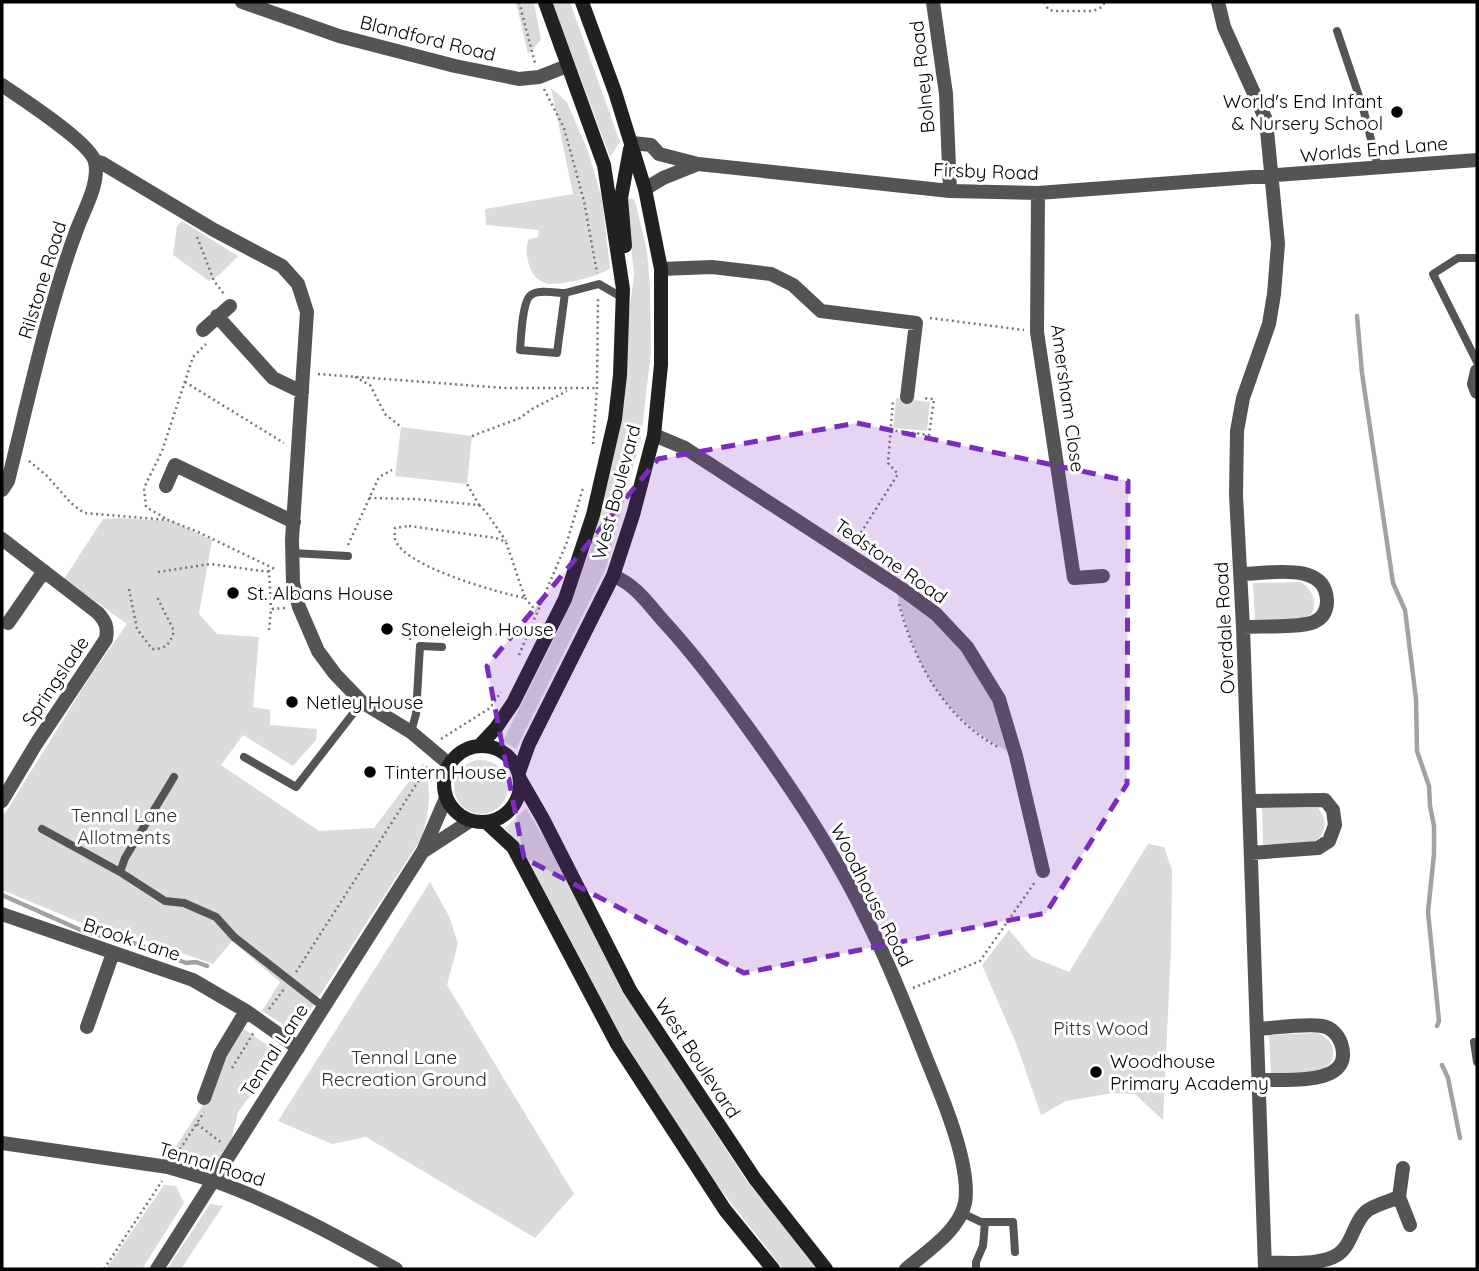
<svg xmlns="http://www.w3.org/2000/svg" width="1479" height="1271" font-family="Quicksand,sans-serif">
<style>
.green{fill:#dbdbdb}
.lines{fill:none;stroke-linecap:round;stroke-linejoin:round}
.stream{stroke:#a2a2a2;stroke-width:4.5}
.path{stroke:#767676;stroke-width:2.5;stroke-dasharray:2 3.5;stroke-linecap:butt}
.service{stroke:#545454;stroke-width:8}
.minor{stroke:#545454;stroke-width:14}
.tertiary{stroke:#545454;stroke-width:14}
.secondary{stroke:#212121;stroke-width:14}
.marked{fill:#7b2cbf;fill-opacity:0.2;stroke:#7b2cbf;stroke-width:5;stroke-dasharray:14 9;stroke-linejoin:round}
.poi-dot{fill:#000;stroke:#fff;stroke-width:2.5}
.labels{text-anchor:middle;stroke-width:6;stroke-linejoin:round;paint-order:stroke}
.street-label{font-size:19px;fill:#000;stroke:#fff}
.poi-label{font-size:19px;fill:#000;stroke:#fff;text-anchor:start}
.park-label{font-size:19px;fill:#323232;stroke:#fff}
</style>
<rect width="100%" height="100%" fill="#fff"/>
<path class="green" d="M516,2H534L541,40L528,54Z
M552,2H570L620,142L610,157Z
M551,88L567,102L588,151L602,199L610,268C602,276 557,287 545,283C535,280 530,270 528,261C526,254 525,246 529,239L538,237L539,230L486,225L485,209L573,194Z
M628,198L634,199L636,205L647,251L650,286L651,351L641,438L606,568L516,749L503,741L560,627L590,550L607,484L634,274L626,202Z
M182,221L238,256L219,275L209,281L173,255L177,226Z
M896,398L930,402L927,431L893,428Z
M401,427L472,436L467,484L395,476Z
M118,518L172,521L212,540L199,614L217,634L259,637L253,707L270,710V725L317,729L316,740L293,766L243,735L221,765L319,831L374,828L423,763C433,788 429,815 421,839L299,1027L290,1029L262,1011L280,982L232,941L213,964L130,935L89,926L2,890V818L91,675L127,624L64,579L103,519Z
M1301,582C1313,591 1317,599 1312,614L1304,618L1255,621L1253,583Z
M894,583L936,614L999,699L1016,756C937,714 916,667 894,583Z
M454 787a27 27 0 1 1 54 0a27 27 0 1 1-54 0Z
M526,808L547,843L637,1012L746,1180L819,1269H783L714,1181L622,1038L524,852L505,828Z
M1262,808H1318C1323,814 1326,820 1324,829C1319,851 1281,845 1263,846Z
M1148,844L1164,847L1172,870L1171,950L1163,1120L1135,1094L1113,1093L1066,1101L1041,1115L1016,1043L982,965L1009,930L1032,957L1069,972Z
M430,882L449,916L458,943L447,985L574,1194L535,1238L366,1137L332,1144L278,1121Z
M244,1029L277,1052L272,1066L238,1112L231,1141L212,1166L203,1171L171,1154L203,1105L230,1048Z
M1318,1033C1327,1038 1334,1043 1333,1054C1332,1080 1288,1073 1271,1074L1269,1035Z
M164,1185L176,1186L184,1203L142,1269H106Z
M210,1204L223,1206L181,1269H167Z"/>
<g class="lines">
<path class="stream" d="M1357,316L1362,373L1393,583L1405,610L1416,699L1417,751L1429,786L1430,806L1434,826V854L1428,912L1439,1021L1437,1026
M2,895L85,932L134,943L186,963L196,962L207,966
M1442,1065L1448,1078L1460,1138"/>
<path class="path" d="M519,2L535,63
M1044,2L1048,9L1053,11H1093L1102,7L1105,2
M544,89L564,128L584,201L597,273
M197,237L214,281L224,294
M930,318L1024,330
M318,374L505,388H597
M355,377L370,385L385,414L401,427
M185,382L284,443
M890,430L929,435L934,399L922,398
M472,436L520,418L532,409L567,391
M593,444L597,388L598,297
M29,461L47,476L71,503L84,513L168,520L198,532L277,570
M369,498L415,499L479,505L467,484
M479,505L486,512L506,541
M165,518L146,507L144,488L162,451L193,357L206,344
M409,526L496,538L506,542L525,598C499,593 402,566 395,539C394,536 395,532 395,528Z
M855,542L898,474L888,463L893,401
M348,545L379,477L392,470
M269,570L271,609
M158,572L210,564L270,572
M129,589L137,629L152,649C166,649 170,644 174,631L157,597
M525,598L536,611
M899,604C914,661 944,718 998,747
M269,630L271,609L286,608
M445,638L447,632L527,636
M410,640L411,630L447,632
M519,655L567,542L583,488
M441,739L490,708L501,692
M296,972L428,766
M913,988L980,961L1035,882
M269,1009L284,989
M232,1068L254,1032
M197,1124L222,1143
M177,1154L204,1112
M104,1269L162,1181"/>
<path class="service" d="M1337,31L1363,108L1378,167
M1477,258H1458L1433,274L1477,362
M565,293C555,293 539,289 531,295C522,301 521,339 520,350L557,353L565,293L599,284L623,298
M292,553L348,556
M411,732L416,714L420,646L442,647
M244,757L296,787L362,702
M42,829L120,872L165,901L184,903L216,917L234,937L325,1008
M120,872L125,858L174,777
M1474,1042L1477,1062
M962,1213L981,1222H1013L1015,1252
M976,1269V1262L983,1246L985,1222"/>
<path class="minor" d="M242,2L339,36L455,66L519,79L539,77L567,66
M933,2L946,94L950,191
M1218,2L1224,27L1266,120L1278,244L1274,294L1269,324L1243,398L1237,431L1236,495L1243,627L1265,1269
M2,85C21,98 91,143 95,162C100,183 84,210 77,229C47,310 29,397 8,481L2,490
M632,143L651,145L659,154L698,164L950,191L1038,193L1477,160
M95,161L102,163L214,230L282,266L298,284L307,312L292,540L293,583L299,607L318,651L335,674L362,702L411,732L449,764
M645,189L663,178L698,164
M1038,193L1037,332L1074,578L1103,576
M661,269L712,267L771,274L793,285L821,311L916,323L907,397
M217,316L273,378L302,392
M203,330L230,306
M1477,371L1474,384L1477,392
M654,435L685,448L902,589L936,614L967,647L999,699L1016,756L1043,871
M166,486L175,465L294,522
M2,539L98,613C106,622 108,627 106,639L36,744L2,801
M1241,574C1268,574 1326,560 1327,601C1327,611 1323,618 1314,622C1301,628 1260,626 1243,627
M613,576C636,584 651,608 667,625C696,657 721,691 746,725C793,790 837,856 871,928C894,974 912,1023 931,1070C945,1104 971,1167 965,1203C959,1231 927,1251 906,1269
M8,623L44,571
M1250,801L1325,800L1333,810L1335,825L1329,841L1318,848L1251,853
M2,914L193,980L246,1011L298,1048
M87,1027L113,953
M1257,1029C1275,1028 1306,1023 1322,1026C1331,1027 1338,1035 1341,1043C1356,1087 1286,1079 1260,1080
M204,1098L220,1054L246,1011
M215,1181C280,1205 335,1235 396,1269
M1399,1197L1403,1168
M1265,1263C1285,1262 1320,1266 1337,1255C1353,1245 1353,1221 1368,1210C1377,1204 1390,1201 1399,1197L1410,1225"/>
<path class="tertiary" d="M424,851L470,821
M2,1143L168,1167L215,1181
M157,1269L423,851L446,798"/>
<path class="secondary" d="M625,246L621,198L630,149
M480,745L496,728L513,703L565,599L593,515L615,419L620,375L623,289L604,165L545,2
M444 784a38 38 0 1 1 76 0a38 38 0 1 1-76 0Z
M519,772L529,744L613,576L633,515L654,435L661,365V269L645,189L615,92L582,2
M520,779L543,819L630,990L755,1179L826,1269
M486,822L513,847L617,1044L725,1210L773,1269"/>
</g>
<path class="marked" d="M857,423L1128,481L1127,784L1046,913L744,973L524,858L487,666L658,459Z"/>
<g class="poi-dot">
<circle cx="1397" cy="112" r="7"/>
<circle cx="233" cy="593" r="7"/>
<circle cx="387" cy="629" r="7"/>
<circle cx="292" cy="702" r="7"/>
<circle cx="370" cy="772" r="7"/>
<circle cx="1096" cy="1072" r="7"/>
</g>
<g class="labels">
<g class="street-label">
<text transform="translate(428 38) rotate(14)" y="7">Blandford Road</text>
<text transform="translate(922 77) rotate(-96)" y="7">Bolney Road</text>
<text transform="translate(1374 149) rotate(-5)" y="7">Worlds End Lane</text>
<text transform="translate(986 171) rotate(2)" y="7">Firsby Road</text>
<text transform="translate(42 280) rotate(-73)" y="7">Rilstone Road</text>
<text transform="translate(1068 398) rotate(82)" y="7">Amersham Close</text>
<text transform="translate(616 492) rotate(-75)" y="7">West Boulevard</text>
<text transform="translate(891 561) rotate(35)" y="7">Tedstone Road</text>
<text transform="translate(1224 628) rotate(-93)" y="7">Overdale Road</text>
<text transform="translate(55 681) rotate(-56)" y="7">Springslade</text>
<text transform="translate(872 895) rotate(63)" y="7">Woodhouse Road</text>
<text transform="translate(132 939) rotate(18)" y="7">Brook Lane</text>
<text transform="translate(274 1050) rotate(-57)" y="7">Tennal Lane</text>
<text transform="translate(698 1058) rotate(57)" y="7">West Boulevard</text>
<text transform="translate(212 1164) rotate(17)" y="7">Tennal Road</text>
</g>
<g class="poi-label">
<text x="1383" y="108" text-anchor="end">World's End Infant<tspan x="1383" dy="22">&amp; Nursery School</tspan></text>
<text x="247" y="600">St. Albans House</text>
<text x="401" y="636">Stoneleigh House</text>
<text x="306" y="709">Netley House</text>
<text x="384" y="779">Tintern House</text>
<text x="1110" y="1068">Woodhouse<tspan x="1110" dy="22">Primary Academy</tspan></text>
</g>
<g class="park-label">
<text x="124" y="822">Tennal Lane<tspan x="124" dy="22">Allotments</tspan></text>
<text x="1101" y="1035">Pitts Wood</text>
<text x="404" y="1064">Tennal Lane<tspan x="404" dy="22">Recreation Ground</tspan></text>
</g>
</g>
<rect width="1479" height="1271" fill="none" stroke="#000000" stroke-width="7"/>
</svg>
